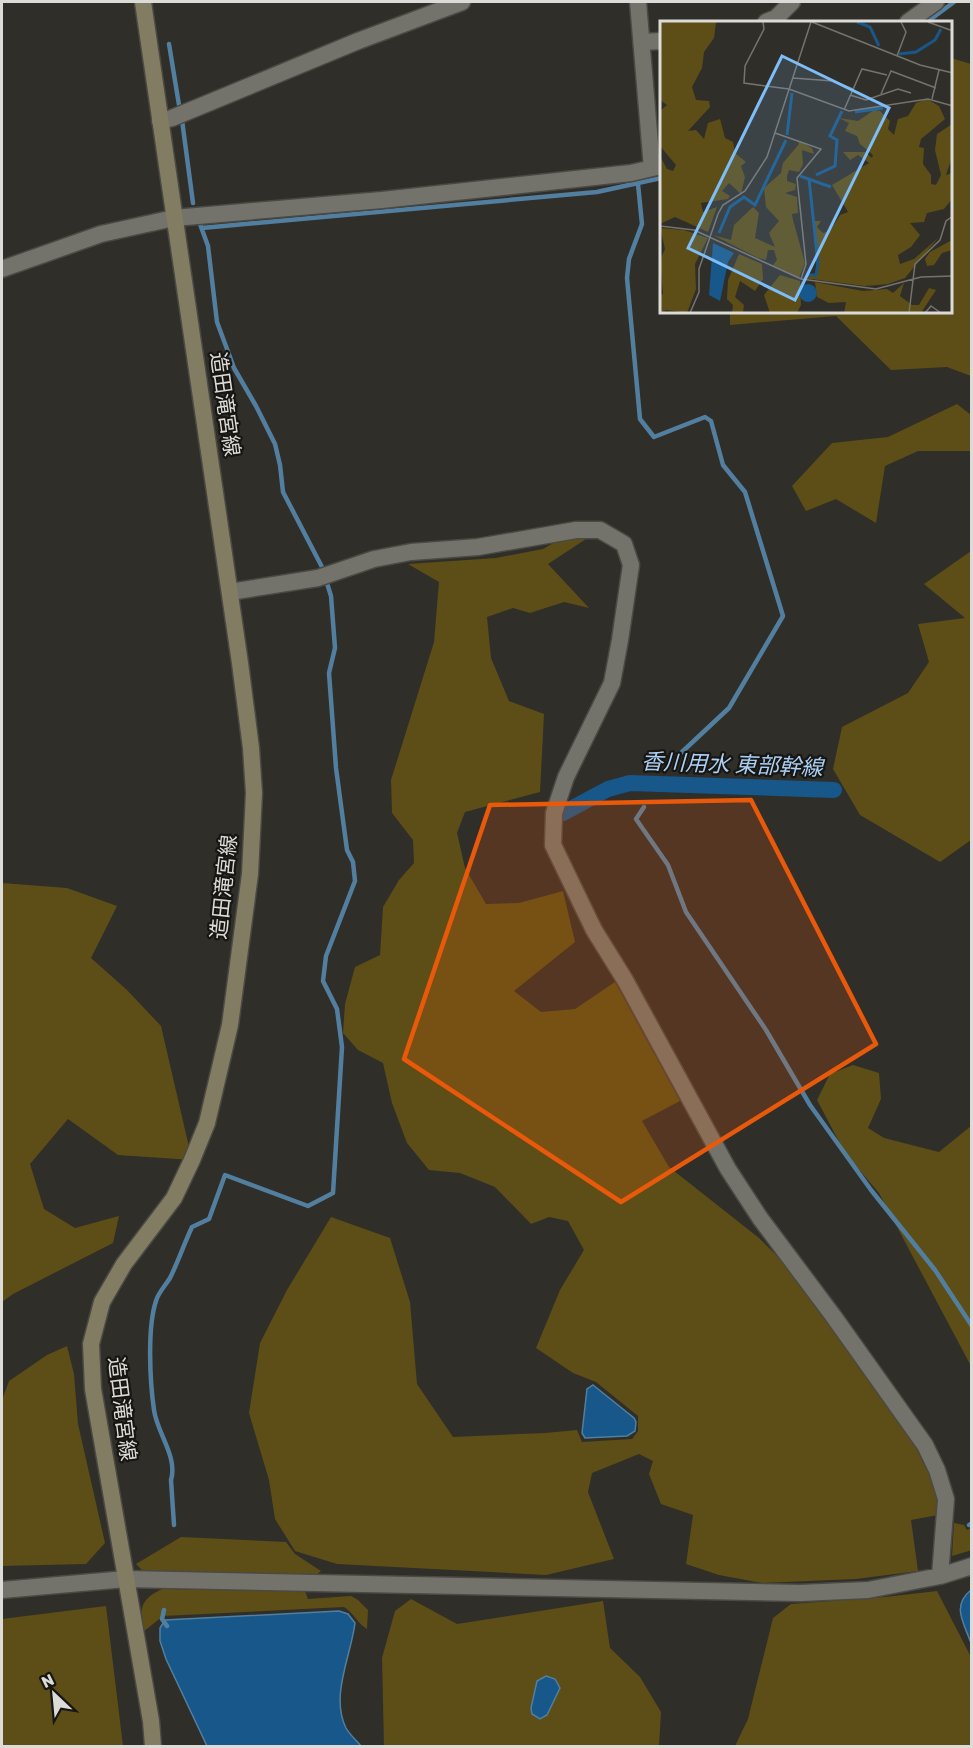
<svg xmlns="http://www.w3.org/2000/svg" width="973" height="1748" font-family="Rubik,'Noto Sans JP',sans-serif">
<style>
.green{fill:#5c4e16}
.water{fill:#175789;stroke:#527fa0;stroke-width:1.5}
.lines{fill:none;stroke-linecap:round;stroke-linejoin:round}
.stream{stroke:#527fa0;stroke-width:4.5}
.canal{stroke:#175789;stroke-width:16}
.minor-casing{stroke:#4b4944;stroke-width:19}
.secondary-casing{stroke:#4b4944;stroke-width:19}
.minor{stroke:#74736b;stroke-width:16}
.secondary{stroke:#827c62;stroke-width:16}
.marked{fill:#e8590c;fill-opacity:0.2;stroke:#e8590c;stroke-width:4.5;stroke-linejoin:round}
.labels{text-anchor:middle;stroke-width:4.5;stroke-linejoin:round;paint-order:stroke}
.street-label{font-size:21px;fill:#dcdbd7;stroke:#171613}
.water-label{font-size:22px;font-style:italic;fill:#abd0f4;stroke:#171613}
.inset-river{fill:none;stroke:#175789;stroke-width:3}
.inset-road{fill:none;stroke:#75736e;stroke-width:1.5}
.view{fill:#7dbef9;fill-opacity:0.15;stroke:#7dbef9;stroke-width:3}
.inset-edge{fill:none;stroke:#dcdbd7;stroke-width:3}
</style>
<rect width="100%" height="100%" fill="#302e28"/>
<path class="green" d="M951,58L971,64V376L947,367L891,370L836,316L730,325V312H950Z
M957,404L971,415V451H918L885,466L876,523L836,499L806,511L792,486L832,443L888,437Z
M592,535L548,564L589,608L564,602L530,613L513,608L487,617L491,658L509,701L544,714L540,792L465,812L457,833L465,868L486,904L519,903L563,891L575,942L514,991L541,1012L575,1009L615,982L680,1101L642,1121L669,1167L759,1238L789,1268L911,1437L940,1498L938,1515L911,1520L918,1571L856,1579L762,1583L719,1575L686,1564L693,1515L661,1504L649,1474L653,1461L639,1454L592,1473L588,1492L614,1559L546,1575L337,1564L295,1551L275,1519L269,1480L249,1413L260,1343L287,1290L331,1217L390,1238L410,1302L417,1384L453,1437L545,1433L577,1430L582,1442L632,1439L638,1431V1416L596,1382L573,1373L536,1348L560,1290L584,1250L568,1221L549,1217L531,1224L495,1187L460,1173L429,1170L407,1143L392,1103L383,1063L358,1050L343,1033L345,1004L355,967L380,955L383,907L399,880L414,863L413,840L392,813L391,780L434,642L439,582L408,564L496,558L543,549L557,541Z
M971,551V840L940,862L860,815L833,769L842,727L908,693L929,662L918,624L965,618L924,584Z
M2,883L67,888L117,906L91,958L127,990L161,1026L192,1160L118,1155L68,1119L30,1164L44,1209L75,1228L119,1216L113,1243L13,1294L2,1302Z
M853,1065L879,1073L881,1099L868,1128L884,1138L939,1152L971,1126V1366L879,1193L845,1153L817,1100L830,1074Z
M67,1346L74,1374L78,1424L105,1543L86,1564L2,1566V1400L9,1381L47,1355Z
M954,1523L964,1525L967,1530L971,1528L972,1550L952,1556Z
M181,1537L286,1542L295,1554L321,1571L313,1578L151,1575L142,1570L136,1564Z
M162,1589L305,1591L308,1599L351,1596L358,1600L368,1610L367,1629C357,1623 354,1613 344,1607L163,1616L143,1632C140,1609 139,1600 162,1589Z
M937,1591L971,1657V1746H735L748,1719L773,1618L791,1604L885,1597Z
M411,1599L457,1624L603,1601L610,1648L640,1677L661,1712L659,1746H384L382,1658L395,1611Z
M106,1606L123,1746H2V1619Z"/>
<path class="water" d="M593,1385L634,1418L636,1422L635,1431L627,1436L585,1438L582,1433L587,1389Z
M971,1590V1643C964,1623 951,1606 971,1590Z
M339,1611L348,1614L355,1623C351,1656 330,1696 346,1728C350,1735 357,1741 361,1746H207L166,1659L160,1641V1628L165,1620Z
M546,1676L555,1679L560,1688L547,1715L540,1719L532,1714L531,1708L537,1681Z"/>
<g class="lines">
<path class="stream" d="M927,22L954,2
M169,44L179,105
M182,120L193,203
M638,184L642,224L629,259L627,278L640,419L654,437L705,417L711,421L723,465L745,492L783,616L729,708L682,752
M202,228L597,192L661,178
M644,807L636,819L668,865L686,912L766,1030L810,1105L871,1190L935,1270L972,1326
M174,1525L171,1480C178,1457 157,1433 154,1410C150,1382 147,1328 156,1301C158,1293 165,1286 170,1278C178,1262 184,1244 192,1227L209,1219L225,1175L308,1206L333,1193L342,1047L337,1009L323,981L326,956L355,881L353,862L347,850L336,768L329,673L335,648L331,596L322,567L283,492L280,465L275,444L256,406L234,368L217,322L208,246L200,224
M969,1525L972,1523
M164,1610L162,1619L167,1626"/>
<path class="canal" d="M563,813L608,789L630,783L834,790"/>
<defs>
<path id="minor" d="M638,2L652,168
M766,22L776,18L792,2
M908,22L936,2
M642,42L661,41
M160,121L172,118L358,41L462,2
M2,269L101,234L174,218L382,200L631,173L661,166
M230,592L318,578L374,559L411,552L478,547L576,530H600L624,544L631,565L620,640L612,683L566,777L554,813L553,845L594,930L625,980L728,1169L760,1218L834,1317L925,1445L937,1470L946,1499L940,1576
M2,1590L126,1579L800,1593L868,1590L940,1576L972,1566"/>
<path id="secondary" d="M143,2L240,663L251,748L254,793L250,874L230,1025L207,1123L192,1160L174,1198L124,1264L102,1302L91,1344L93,1389L151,1721L153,1746"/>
</defs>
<use href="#minor" class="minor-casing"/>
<use href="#secondary" class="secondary-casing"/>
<use href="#minor" class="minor"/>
<use href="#secondary" class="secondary"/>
</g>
<path class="marked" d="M751,800L876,1044L621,1202L404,1059L490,805Z"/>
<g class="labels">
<g class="street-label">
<text transform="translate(225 404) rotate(82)" y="7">造田滝宮線</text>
<text transform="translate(224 887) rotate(-84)" y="7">造田滝宮線</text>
<text transform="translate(122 1409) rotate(83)" y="7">造田滝宮線</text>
</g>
<g class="water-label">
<text transform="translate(732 764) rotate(2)" y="8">香川用水 東部幹線</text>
</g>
</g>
<g transform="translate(660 21)">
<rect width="292" height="292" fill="#302e28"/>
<path d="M0,1H56L54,17L44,31L42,47L32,66L36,79L49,80L50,86L28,110L36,109L44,118L48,102L60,98L65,117L73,121L75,132L86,141L81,145L85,156L81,173L69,162L62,170L70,175L68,178L41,182L43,191L57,186L48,211L15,196L0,203V135L7,148L13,150L16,144L0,125V90L7,84L0,79ZM267,78L279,85L285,98L261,118L259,126L264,127L263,143L271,154V163L276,164L281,154L275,129L277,113L292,103V136L286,154L292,152V178L284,188L267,192L264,201L250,202L260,214L251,226L238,234L240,243L254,238L278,217L245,257L228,263L205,265L143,257L157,253L153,200H161L157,206L163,212L170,210L180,194L188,191L172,164L209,142L198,134L190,139L183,131H205L212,137L213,134L200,123L197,115L185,110L189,102L179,97L198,100L214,89L220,90L230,100L228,108L234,114L238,98L248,95L256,82ZM137,119L152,127L154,133L142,129L143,143L139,151L129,149L127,155V160L136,163L135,169L125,172L137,176L138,192L132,193L133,199L145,242L139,257L113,244L117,239L114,229H108L106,239L98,237L53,214L71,219L74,204L93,186L99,192L95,217L115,226L109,212L119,200L106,186L104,167L121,152L123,142L139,123ZM0,207L24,209L48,217L35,243L36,268L27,292L6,289L0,292V274L3,273L0,239L5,228ZM292,219V229L282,232L274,244L267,245L265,238L270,231ZM79,233L102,243L103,258L95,270L80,260L75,276L84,284L83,292H72L73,284L67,278L68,259ZM120,254L140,260L141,284L137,292H110L104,274ZM155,261L203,270L227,268L233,272L244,262L240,275L252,284H259L269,267L276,269L261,292H184L186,281L169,282L157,276Z" fill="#5c4e16"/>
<path d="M53,222L74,232L68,241L60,280L49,274ZM139 272a9 9 0 1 1 18 0a9 9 0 1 1-18 0Z" fill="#175789"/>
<path class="inset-river" d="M197,1L210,6L219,25M239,33L256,31L275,19L281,8M195,91L223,87M127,114L132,72M156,154L175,145L177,119L170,115L182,90M140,155L171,166M59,212L70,186L84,176L95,184L126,119M147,254H156L158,242L149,158"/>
<path class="inset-road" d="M103,1L104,8L85,45L84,62L129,68L189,90L268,78L293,85M152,1L260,44L293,52M268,1L293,10M237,35L246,11L241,1M133,57L173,60L193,68M221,73L231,50L276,67M190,74L206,79L238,68L251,72M272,78L279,49M184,89L202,48L227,54M115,112L161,128L137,157L146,243L141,258M0,205L34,209L141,258L216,268L261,256L293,255M30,292L39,271V248L58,193L63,184L85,170L107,136L151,1M249,292L255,243L280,219L286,200L293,195M265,292L271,285L281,292"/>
<path class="view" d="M122,35L229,87L135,279L28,227Z"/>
<rect width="292" height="292" class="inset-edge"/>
</g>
<rect width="973" height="1748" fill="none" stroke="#dcdbd7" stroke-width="6"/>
<g transform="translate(54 1694) rotate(334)" stroke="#171613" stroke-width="4.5" paint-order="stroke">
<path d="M0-4.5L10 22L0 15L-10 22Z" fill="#dcdbd7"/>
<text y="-9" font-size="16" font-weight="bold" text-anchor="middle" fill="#dcdbd7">N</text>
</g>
</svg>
